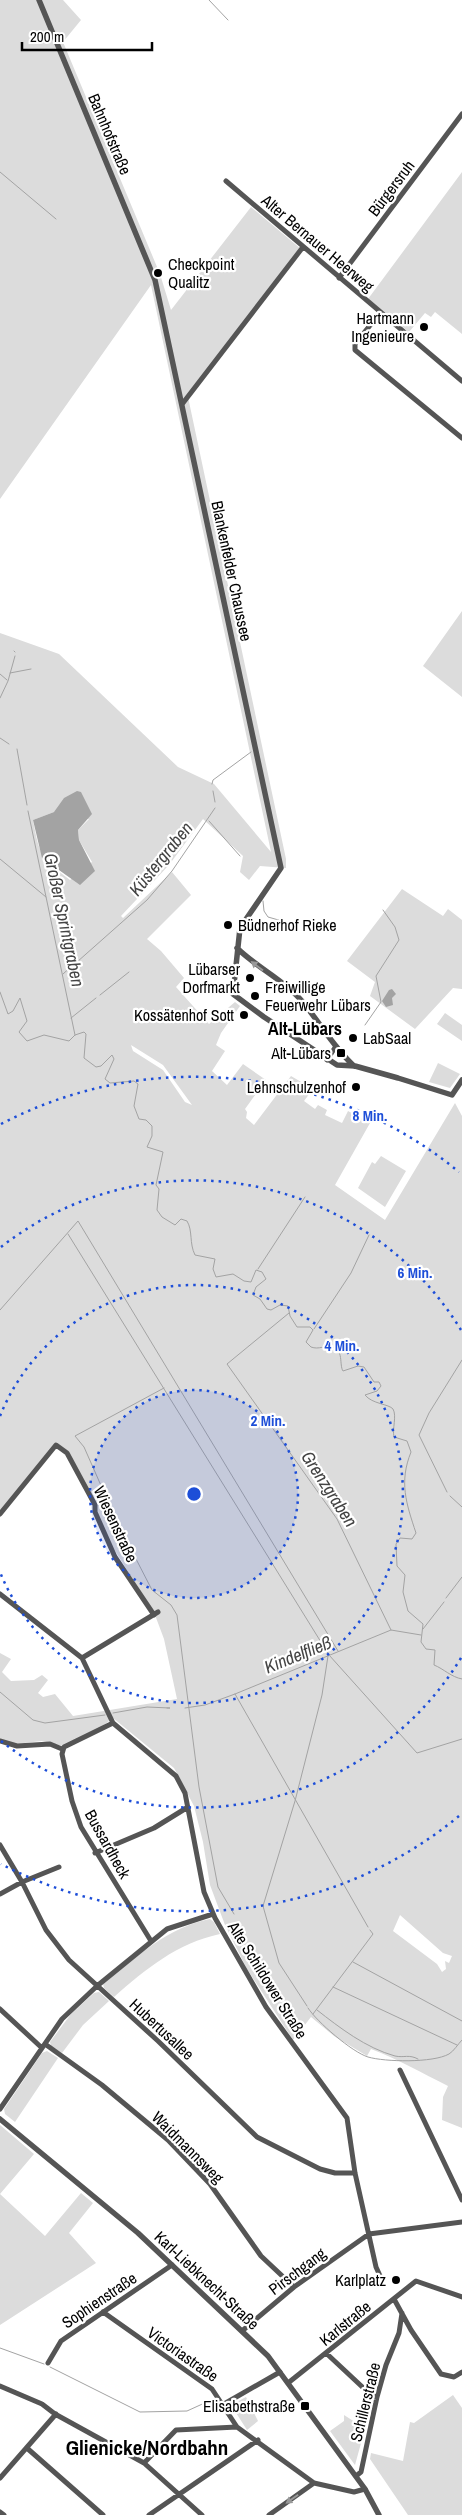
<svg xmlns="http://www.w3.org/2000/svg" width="462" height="2515" font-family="'Archivo Narrow',sans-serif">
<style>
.green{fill:#dcdcdc;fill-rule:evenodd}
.water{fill:#a3a3a3}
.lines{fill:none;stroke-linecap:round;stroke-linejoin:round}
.stream{stroke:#a3a3a3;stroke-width:1}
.minor{stroke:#555;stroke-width:5}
.tertiary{stroke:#555;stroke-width:5.5}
.oneway{fill:#999}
.ring{fill:none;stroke:#1d4ed8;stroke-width:2.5;stroke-dasharray:2.5 5}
.poi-dot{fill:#000;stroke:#fff;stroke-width:2}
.labels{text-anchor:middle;stroke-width:4.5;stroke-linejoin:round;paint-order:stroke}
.street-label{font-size:16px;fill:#000;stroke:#fff}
.poi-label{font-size:16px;fill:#000;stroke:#fff;text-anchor:end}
.water-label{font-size:18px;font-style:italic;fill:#444;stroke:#fff}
.neighbourhood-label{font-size:18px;font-weight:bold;fill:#000;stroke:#fff}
.district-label{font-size:21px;font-weight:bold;fill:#000;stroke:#fff}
.centre{fill:#1d4ed8;stroke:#fff;stroke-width:2.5}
.ring-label{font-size:15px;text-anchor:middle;font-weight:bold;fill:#1d4ed8;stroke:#fff;stroke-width:4.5;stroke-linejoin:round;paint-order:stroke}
</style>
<rect width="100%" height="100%" fill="#fff"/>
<path class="green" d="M0,0H63L81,20L63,42L160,274L171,310L251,207L301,249L188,397L286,859V868L260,866L249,880L240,872L243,856L203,819L169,865L121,916L123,918L172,872L191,895L147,939L161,951L184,978L176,987L209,1024L235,1002L240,1006L221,1033L216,1045L225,1051L212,1071L227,1085L243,1064L266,1080L245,1109L247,1112L246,1118L254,1125L291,1076L313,1089L304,1101L315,1109L318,1105L327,1110L325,1115L342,1123L348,1111L370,1123L335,1185L385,1220L455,1103L462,1116V2128L442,2120L443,2097L448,2086C422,2073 398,2059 371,2049L367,2056L334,2036L311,2017L293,2040L247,1969L225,1925L210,1885L203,1842L194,1806L174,1768L113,1718L99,1729L63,1746L42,1741L15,1744L0,1739V1653L11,1659L2,1672L11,1681L34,1680L42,1675L48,1680L38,1693L43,1697L55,1694L73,1716L177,1699L164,1639L155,1615L109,1541L96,1512L97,1506L68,1452L58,1445L0,1514V633L59,654L178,767L214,784L271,852L151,285L0,499ZM54,812L89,819L78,830L79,840L92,862L70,880C41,857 40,858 33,820ZM131,1045L163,1065L192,1105L185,1102L163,1070L133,1051ZM400,1915L443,1953L452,1956L449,1963L445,1961L446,1969L442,1972L437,1964L393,1931Z
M462,172V334L435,312L431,317L425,313L409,332L368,299Z
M462,611V697L423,666Z
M402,889L443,916L448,909L462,920V989L453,988L415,1029L370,996L375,982L347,961Z
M445,1013L462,1025V1041L437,1024Z
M438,1063L460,1074L450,1088L429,1082Z
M381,1156L406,1171L385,1207L358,1188L372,1162L375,1164Z
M210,1919L214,1922L220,1934C177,1943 146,1969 114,1997L104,1988L103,1984C136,1957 168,1927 210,1919Z
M99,1992L109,2001L83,2025L62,2053L51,2046L50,2042L71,2014L94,1993Z
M47,2051L58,2058L15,2122L5,2114L4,2109L42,2053Z
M0,2125L34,2154L0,2194Z
M81,2193L93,2203L69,2233L96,2263L0,2325V2194L45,2236Z
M453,2395L462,2408V2515H408L370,2459L371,2453L403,2461L410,2422L414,2423Z
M246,2397L258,2421L247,2430L231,2405Z
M344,2415L358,2424L366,2425L355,2465L330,2431L344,2421Z"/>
<path class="water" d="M77,791L81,792L92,814L78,830L79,840L95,871L80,885L42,858L33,820L54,812L64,798Z
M392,989L396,994L392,998L393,1005L386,1007L382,1001L389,990Z"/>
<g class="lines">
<path class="stream" d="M209,0L228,20
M0,172L56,219
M14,651L15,652
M10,673L31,669
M0,674L7,680
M0,698L8,681L15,656
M0,738L9,744
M17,749L27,805
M212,784L213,780L251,752
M213,791L215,802
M28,811L75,1035
M209,821L240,856
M0,859L46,897
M263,901L264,911L268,917L282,921
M77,962L147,900L172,871L215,808
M63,974L74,964
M0,992L8,1014L13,1011L20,998L27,1021L19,1032L27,1041L44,1035L69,1041L75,1035L84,1032L86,1034L84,1058L96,1067L101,1066L112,1055L114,1059L105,1079L110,1083L134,1081L138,1084L134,1106L139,1119L146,1120L152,1126V1136L147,1147L163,1152L156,1185L159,1189L157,1210L162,1217L175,1225L181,1219L187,1221C193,1231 189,1243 195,1255L215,1259L213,1269L216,1277L233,1274L244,1281L251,1282L256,1270L262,1272L266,1279L256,1287L253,1295L260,1299L267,1309L271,1310L280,1305L288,1306L290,1316L297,1327H310L313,1330L306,1342L311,1347C319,1350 325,1345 332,1347C344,1349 339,1365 343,1371L358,1366L364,1367L374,1382H379L381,1386L377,1391L365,1395C372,1404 389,1404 393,1409C397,1416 392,1429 394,1437L407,1441L411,1452C399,1482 406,1503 416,1533L412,1539L400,1538L396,1544L397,1566L405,1575L403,1592L408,1611L423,1624L421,1642L426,1649L435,1650L434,1665C444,1669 451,1677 462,1679
M100,995L129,972
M71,1018L96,998
M365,1025L381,1002L376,976L399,940L395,927L383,910
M68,1234L329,1655L417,1753L462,1739
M258,1269L305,1197
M0,1310L78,1221L338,1651
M289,1313L227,1364L337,1519L391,1630
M314,1329L351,1273L369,1235
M164,1388L75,1436L84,1447L118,1524L152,1590L171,1605L177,1615L199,1787L218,1887L234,1914
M447,1492L419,1435L429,1413L462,1360
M450,1496L462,1507
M446,1598L462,1577
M423,1629L444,1602
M0,1692L33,1720L45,1723L105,1715
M235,1694L368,1927
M185,1708L205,1705L235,1694L391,1630L421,1635
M113,1713L147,1707L170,1708H167
M353,1962L462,2021
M333,1987L457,2045
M307,2006L279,1963L263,1906L295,1801L322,1695L328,1656
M308,2008C317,2022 352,2052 368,2057C385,2062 433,2063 449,2054C454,2051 458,2044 462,2040
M317,2010C340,2028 366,2048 395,2056C404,2058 409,2054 418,2059
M313,2014L373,1934L370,1930
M0,2348L44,2364
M50,2367L140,2412L187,2411L209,2401"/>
<path class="minor" d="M226,181L462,381
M339,278L462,114
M380,313L355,344V350L462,438
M183,403L303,247
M327,1060L336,1046
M0,1514L56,1445L67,1453L95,1505V1512L115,1557L154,1615
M0,1594L82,1658L113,1723L176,1776L185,1793L204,1892L215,1918L266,2007L347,2118L355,2173L376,2267L381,2278
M82,1658L158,1612
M113,1723L64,1747L62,1754L72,1801L81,1827L151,1941
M0,1741L17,1746L50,1744L62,1749
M0,1845L22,1882L46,1930L69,1960L158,2041L257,2137L320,2169L335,2173H355
M95,1853L154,1828L188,1807
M0,1894L22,1882L59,1867
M0,2009L42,2048
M45,2044L102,2085L168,2140L210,2184L261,2256L294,2287
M400,2070L462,2200
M0,2109L62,2019L97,1986L167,1929L213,1914
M394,2299L411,2330L441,2374L454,2377L462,2372
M103,2312L212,2389L237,2427
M242,2331L294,2287L369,2234L462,2222
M326,2353L372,2396L377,2397
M48,2363L61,2341L172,2265
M288,2383L416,2281L462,2297
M0,2386L42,2404L55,2414L144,2463L176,2430L237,2427L314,2483L354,2492L365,2489
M224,2404L280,2372
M28,2449L103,2515
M144,2463L202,2515
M356,2476L361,2472L377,2397L386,2365L399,2333L402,2313
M0,2478L56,2414
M0,2512L4,2515
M149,2515L258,2440
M269,2515L314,2483"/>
<path class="tertiary" d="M39,0L155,280L281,868L240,928L233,994L264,1017L337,1065L355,1066L398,1078L452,1095L462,1080
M237,948C256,967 284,980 301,1000C319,1021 333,1047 354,1066
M0,2119L138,2233L268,2356L365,2489L379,2515"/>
</g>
<defs><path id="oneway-solid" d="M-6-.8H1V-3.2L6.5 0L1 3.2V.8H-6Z" transform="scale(1.25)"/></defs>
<g class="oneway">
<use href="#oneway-solid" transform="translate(257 966) rotate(-143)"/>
<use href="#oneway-solid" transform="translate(292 2499) rotate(145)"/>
</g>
<circle cx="194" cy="1494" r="104" fill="#1d4ed8" fill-opacity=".12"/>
<g class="ring">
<circle cx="194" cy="1494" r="104"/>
<path d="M0 1416A209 209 0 1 1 0 1572"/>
<path d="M461 1658A313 313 0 0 1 1 1741M1 1247A313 313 0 0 1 461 1330"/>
<path d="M459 1816A417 417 0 0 1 1 1864M1 1124A417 417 0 0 1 459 1172"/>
</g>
<g class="poi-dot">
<circle cx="158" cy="273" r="5"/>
<circle cx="424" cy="327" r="5"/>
<circle cx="228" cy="925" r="5"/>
<circle cx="250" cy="978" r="5"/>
<circle cx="255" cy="996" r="5"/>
<circle cx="244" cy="1015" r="5"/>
<circle cx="353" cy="1038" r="5"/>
<rect x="336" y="1048" width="10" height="10" rx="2.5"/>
<circle cx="356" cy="1087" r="5"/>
<circle cx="396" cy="2280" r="5"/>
<rect x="300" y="2401" width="10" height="10" rx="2.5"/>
</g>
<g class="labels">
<g class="street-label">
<text transform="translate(110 134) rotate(67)" y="6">Bahnhofstraße</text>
<text transform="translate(391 188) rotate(-53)" y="6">Bürgersruh</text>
<text transform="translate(318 243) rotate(40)" y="6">Alter Bernauer Heerweg</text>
<text transform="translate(232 571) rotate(78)" y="6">Blankenfelder Chaussee</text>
<text transform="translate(116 1524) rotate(65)" y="6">Wiesenstraße</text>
<text transform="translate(108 1844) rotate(61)" y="6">Bussardheck</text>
<text transform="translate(268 1980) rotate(58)" y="6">Alte Schildower Straße</text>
<text transform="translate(162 2029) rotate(43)" y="6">Hubertusallee</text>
<text transform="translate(188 2147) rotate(45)" y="6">Waidmannsweg</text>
<text transform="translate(297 2271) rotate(-37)" y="6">Pirschgang</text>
<text transform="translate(207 2280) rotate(43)" y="6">Karl-Liebknecht-Straße</text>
<text transform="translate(99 2300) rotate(-34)" y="6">Sophienstraße</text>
<text transform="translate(345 2323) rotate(-39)" y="6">Karlstraße</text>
<text transform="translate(183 2354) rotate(35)" y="6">Victoriastraße</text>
<text transform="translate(365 2402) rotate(-76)" y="6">Schillerstraße</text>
</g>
<g class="poi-label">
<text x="168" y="270" text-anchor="start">Checkpoint<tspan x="168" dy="18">Qualitz</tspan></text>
<text x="414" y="324">Hartmann<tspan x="414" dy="18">Ingenieure</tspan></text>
<text x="238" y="931" text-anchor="start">Büdnerhof Rieke</text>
<text x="240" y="975">Lübarser<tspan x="240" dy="18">Dorfmarkt</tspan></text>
<text x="265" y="993" text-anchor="start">Freiwillige<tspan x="265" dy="18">Feuerwehr Lübars</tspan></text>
<text x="234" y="1021">Kossätenhof Sott</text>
<text x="363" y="1044" text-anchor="start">LabSaal</text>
<text x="331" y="1059">Alt-Lübars</text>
<text x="346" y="1093">Lehnschulzenhof</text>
<text x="386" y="2286">Karlplatz</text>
<text x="295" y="2412">Elisabethstraße</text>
</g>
<g class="water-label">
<text transform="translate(161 859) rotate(-51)" y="6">Küstergraben</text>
<text transform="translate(64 920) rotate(78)" y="6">Großer Sprintgraben</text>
<text transform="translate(329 1489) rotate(57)" y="6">Grenzgraben</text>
<text transform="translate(298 1655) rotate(-22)" y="6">Kindelfließ</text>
</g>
<g class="neighbourhood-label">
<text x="305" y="1035">Alt-Lübars</text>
</g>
<g class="district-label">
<text x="147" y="2455">Glienicke/Nordbahn</text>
</g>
</g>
<circle cx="194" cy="1494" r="8" class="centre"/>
<g class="ring-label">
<text x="370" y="1121">8 Min.</text>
<text x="415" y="1278">6 Min.</text>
<text x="342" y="1351">4 Min.</text>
<text x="268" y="1426">2 Min.</text>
</g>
<path d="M22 42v8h130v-8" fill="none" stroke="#000000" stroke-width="2.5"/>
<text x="30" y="42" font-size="15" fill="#000000" stroke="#ffffff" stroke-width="4" paint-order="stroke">200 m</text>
</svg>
